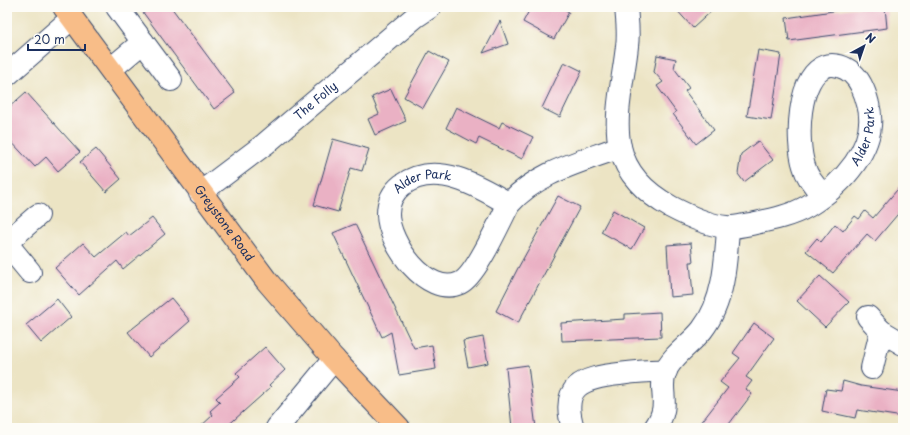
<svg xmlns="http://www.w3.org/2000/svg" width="910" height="435" font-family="'Playpen Sans',sans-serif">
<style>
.building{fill:#eab1c4}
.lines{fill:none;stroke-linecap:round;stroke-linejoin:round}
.minor-casing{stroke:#3a4a6d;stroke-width:24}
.major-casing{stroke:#3a4a6d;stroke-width:24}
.minor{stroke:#fff;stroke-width:22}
.major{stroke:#f8bd88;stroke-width:22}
.labels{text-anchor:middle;stroke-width:3;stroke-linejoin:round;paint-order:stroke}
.street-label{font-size:12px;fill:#1b2f5e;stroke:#fdfcf7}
</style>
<rect width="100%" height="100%" fill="#fdfcf7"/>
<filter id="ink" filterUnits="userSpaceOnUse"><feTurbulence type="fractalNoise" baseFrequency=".025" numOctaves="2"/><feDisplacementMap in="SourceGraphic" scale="8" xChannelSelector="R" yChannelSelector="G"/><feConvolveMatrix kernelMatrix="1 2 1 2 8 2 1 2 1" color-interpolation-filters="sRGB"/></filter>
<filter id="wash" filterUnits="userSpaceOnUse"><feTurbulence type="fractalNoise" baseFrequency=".012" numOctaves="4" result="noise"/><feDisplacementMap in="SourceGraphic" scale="16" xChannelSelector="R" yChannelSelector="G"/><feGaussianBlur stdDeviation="0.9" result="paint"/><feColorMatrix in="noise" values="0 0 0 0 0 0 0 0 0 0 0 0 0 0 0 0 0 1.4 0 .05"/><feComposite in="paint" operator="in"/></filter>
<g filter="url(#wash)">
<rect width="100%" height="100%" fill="#ece4c4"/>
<g id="blocks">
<path class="building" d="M139,7H171L235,93L214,109Z
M531,7H561L569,12L554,39L523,22Z
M674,7H716L693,28Z
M885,7L887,28L789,41L786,18L853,8Z
M500,21L508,44L483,53Z
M758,50L781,54L771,120L747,116Z
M429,51L449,62L423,108L404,97Z
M657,55L676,59L674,68L689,88L685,91L714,130L696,144L673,114L676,112L657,86L663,82L654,72Z
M564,62L582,71L560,117L542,108Z
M391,89L406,121L375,135L368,119L379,114L372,97Z
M26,92L80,152L58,171L46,157L35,167L7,137V109Z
M456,107L499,128L502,122L533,137L522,159L479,138L476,144L446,128Z
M333,139L369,149L362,171L351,168L338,212L314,205Z
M758,141L773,160L744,182L738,174L741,154Z
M96,149L121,179L106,192L80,162Z
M903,183V208L875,241L867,234L833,273L806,251L817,238L821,242L835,224L843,231L855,216L859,219L865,211L873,218Z
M558,196L580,207L518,323L496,311L518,268Z
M613,210L644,228L632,249L601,232Z
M152,218L165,234L123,269L117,261L79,295L55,268L83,243L96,257L126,232L129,236Z
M355,224L414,348L432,345L436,369L399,375L391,332L382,337L333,233Z
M691,243L693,262H690L693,295L670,297L667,245Z
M820,276L849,302L825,327L797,301Z
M171,298L190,321L149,357L128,332Z
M57,299L71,317L41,343L26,325Z
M660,312L661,337L562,341L561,323L625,319V314Z
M754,323L774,338L746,377L752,381L746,389L752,394L726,428H697L728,388L720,382L740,358L733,353Z
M483,337L488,363L468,367L463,341Z
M265,347L285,370L269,385L271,387L225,428H199L213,415L210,411L220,402L216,398L240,377L236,373Z
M528,365L536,428H512L506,368Z
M843,381L861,386L903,392V417L857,410L855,418L822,411L826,389L841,391Z"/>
</g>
</g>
<g filter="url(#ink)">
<use href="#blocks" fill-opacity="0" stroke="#3a4a6d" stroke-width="1"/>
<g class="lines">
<defs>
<g id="minor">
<path d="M117,7L171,80"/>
<path id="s1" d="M626,7C627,20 629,33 627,46C624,77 613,116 620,147C626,174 647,194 671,207C688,216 707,225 726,227C734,228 743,225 751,224C770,220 791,216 808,206C841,186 880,146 868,104C865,92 861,81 852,73C845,67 834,63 826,66C797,76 796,142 804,166C807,178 815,187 823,195"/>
<path d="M111,69L143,42"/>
<path d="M7,75L72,18"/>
<path id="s2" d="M200,193L265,144L415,17L430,7"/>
<path id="s3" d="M509,204C500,221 476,276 460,283C427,298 388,243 388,214C388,202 393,192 402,185C435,160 479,186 509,204C537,172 581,162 620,147"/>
<path d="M7,242L38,215"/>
<path d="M7,244L30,272"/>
<path d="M868,317L881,331L903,344"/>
<path d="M872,368L881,331"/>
<path d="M277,428L334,359"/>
<path d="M573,428C560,386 582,378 619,374C635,372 650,370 666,371"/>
<path d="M655,428C672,404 658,391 665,372C672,355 691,344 702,330C724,302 726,262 728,228"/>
</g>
<g id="major">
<path id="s4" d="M64,7L266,280L334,359L399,428"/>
</g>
</defs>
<use href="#minor" class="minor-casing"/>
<use href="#major" class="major-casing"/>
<use href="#minor" class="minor"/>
<use href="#major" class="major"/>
</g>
</g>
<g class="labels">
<g class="street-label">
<text dy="4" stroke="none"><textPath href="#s2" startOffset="148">The Folly</textPath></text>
<text dy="4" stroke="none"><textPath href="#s1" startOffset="459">Alder Park</textPath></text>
<text dy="4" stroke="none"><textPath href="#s3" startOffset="261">Alder Park</textPath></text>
<text dy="4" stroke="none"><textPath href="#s4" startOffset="269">Greystone Road</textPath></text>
</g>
</g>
<rect width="910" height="435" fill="none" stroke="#fdfcf7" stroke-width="24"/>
<g transform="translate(864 46) rotate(40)" stroke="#fdfcf7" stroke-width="3" paint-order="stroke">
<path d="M0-3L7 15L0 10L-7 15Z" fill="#1b2f5e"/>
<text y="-6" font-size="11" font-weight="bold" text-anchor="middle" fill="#1b2f5e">N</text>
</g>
<path d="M28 44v6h57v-6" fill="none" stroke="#1b2f5e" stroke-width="2"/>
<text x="34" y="44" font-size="12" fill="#1b2f5e" stroke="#fdfcf7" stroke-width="3" paint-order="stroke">20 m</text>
</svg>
